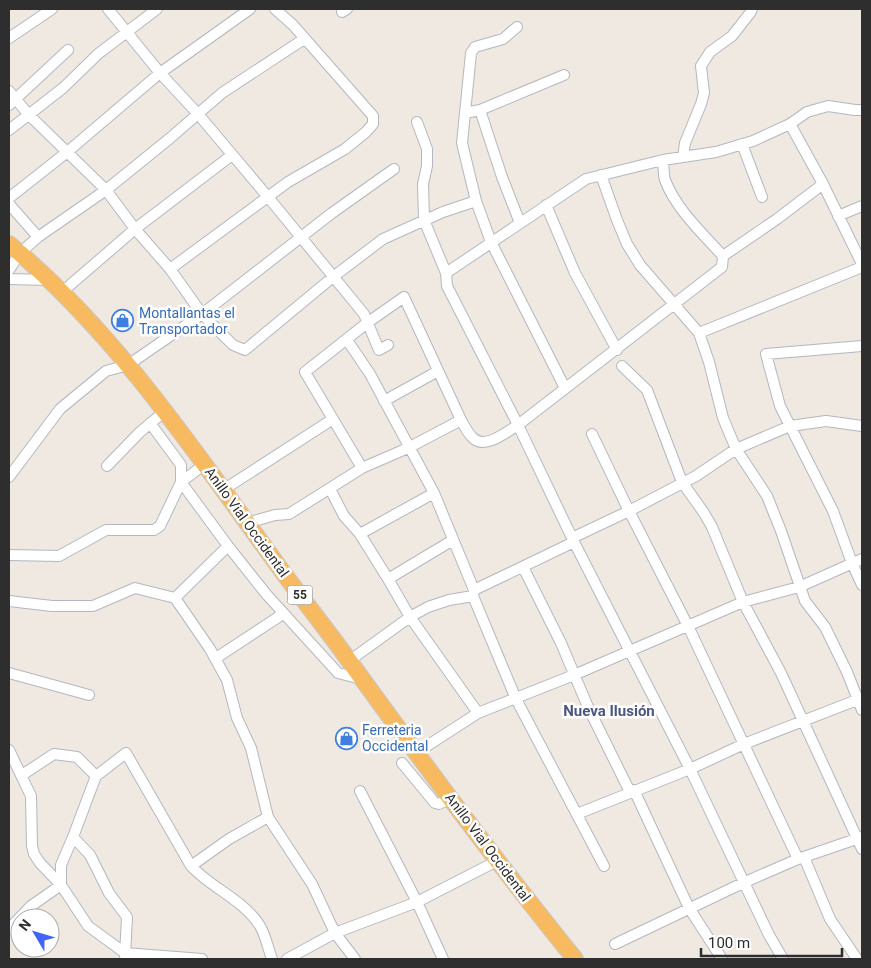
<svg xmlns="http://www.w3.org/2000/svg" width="871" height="968" font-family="Roboto,sans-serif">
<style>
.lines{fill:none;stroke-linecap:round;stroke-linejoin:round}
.minor-casing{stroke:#b4b7c1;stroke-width:12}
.trunk-casing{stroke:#c9c9c9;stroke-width:18}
.minor{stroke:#fff;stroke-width:10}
.trunk{stroke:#f8ba60;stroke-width:16}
.labels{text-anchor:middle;stroke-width:5;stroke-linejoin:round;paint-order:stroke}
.shield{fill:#fff;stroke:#6d6d6d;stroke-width:1}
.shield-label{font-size:12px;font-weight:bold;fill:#2e2e2e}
.shop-label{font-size:14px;fill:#366cbe;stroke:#fff;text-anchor:start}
.street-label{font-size:14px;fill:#2e2e2e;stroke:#fff}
.neighbourhood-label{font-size:15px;font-weight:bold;fill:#4d5680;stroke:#fff}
</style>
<rect width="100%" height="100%" fill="#efe9e1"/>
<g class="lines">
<defs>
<path id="minor" d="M108,9L160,73L198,114L268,197L364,314L379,350L388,345
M342,12L347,9
M517,27L503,39L475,47L471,53L462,143L476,201L491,242L565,388
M9,38L52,9
M9,91L29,115L106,190L135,229L170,269L202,314L233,345L245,350L333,277L383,239L443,212L476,201
M9,105L68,50
M480,110L502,177L520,223
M465,113L480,110L564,75
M417,122L427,149V166L423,184L424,220L446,273L447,286L518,425L574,542L690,769L769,935L783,959
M790,124L823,184L862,264
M9,130L63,88L98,54L157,9
M742,144L762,197
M683,157L685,143L701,104L704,93L701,66L710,52L732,36L750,13L752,9
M601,175L617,220L627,244L640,265L699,333L709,362L723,418L736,449L767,496L781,531L805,601L825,627L847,672L862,710
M9,198L66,153L160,73L250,9
M9,204L38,237
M546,205L575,273L617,350
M838,216L862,206
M723,256L777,219L823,184
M170,269L288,182L345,149L366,132L373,124V116L293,25L275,9
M9,270L20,253L38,237L106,190L169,139L222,93L304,39
M446,273L586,179L663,160L716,152L753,141L790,124L807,112L828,106L855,110H862
M9,279L49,280
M62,292L135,229L232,155
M699,333L862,267
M347,340L370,374L434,493L474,590L473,596L516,699L604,866
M862,346L766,354L780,406L833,511L852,563L862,585
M622,366L647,390L682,482L704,513L712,527L743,602L781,673L862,849
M384,401L438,371
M150,423L181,465V482L228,546L267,595L338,673L361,679
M592,434L629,511L688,626L798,859
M107,466L140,432L164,412
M362,468L305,372L367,323L404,297L461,420C464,425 467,432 472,437C484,451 506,432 518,425L722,267L723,256C702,233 676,209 665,180C663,174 664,166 663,160
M9,477L60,409L106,371L128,365L202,314L332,213L394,169
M330,489L344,516L360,534L388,579L410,617L478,713
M223,490L333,419
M247,523L275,515L289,514L362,468L408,448L461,420
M360,534L434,493
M572,538L629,511L696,476L736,449L790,426L826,421L862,426
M9,555L59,556L106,530H154L160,526L181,482L205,464
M523,567L561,643L588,707L630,792
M388,579L453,540
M474,590L574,542
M175,598L228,546
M9,601L52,606H93L135,588L175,598L210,649L227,680L237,718L251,748L268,817L312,884L335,933L355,959
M216,658L283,614
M349,661L410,617L428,607L449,600L473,596
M9,673L89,695
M9,750L31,796L32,846L34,854L40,863L61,885L88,926L125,953L202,959
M416,753L478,713L574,675L743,602L799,587L862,559
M402,763L435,803L439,804L451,798
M22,775L54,754L77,757L96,776
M634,790L689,908L722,959
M360,791L417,902L443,959
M577,814L690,769L744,744L862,698
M73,837L90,855L109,893L127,917L125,956
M804,857L830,919L857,959
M191,866L229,839L268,817
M9,929L31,906L61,885V865L73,837L96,776L126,753L191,866C211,888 244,900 260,926C266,936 268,949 272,959
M615,944L745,882L798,859L862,837
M287,959L335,933L417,902L497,861"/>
<path id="trunk" d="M9,244C115,332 193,449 274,560C294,588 316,616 337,644C414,751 492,857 575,959"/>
</defs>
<use href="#minor" class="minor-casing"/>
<use href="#trunk" class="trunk-casing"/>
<use href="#minor" class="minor"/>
<use href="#trunk" class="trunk"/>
</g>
<defs>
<symbol id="shop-ring" viewBox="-11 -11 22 22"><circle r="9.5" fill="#fff" stroke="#3f7fe0" stroke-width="1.5"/><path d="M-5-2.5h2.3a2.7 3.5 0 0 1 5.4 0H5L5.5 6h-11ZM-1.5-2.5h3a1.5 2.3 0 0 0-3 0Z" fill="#3f7fe0"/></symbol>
</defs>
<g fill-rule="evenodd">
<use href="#shop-ring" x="110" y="308" width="25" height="25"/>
<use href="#shop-ring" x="334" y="726" width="25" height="25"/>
</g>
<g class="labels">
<rect class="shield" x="287.5" y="585.5" width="25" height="19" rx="4"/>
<g class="shield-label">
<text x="300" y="599">55</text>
</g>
<g class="shop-label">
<text x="139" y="318">Montallantas el<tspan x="139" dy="16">Transportador</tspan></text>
<text x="362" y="735">Ferreteria<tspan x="362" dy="16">Occidental</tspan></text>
</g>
<g class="street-label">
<text transform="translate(247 522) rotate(54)" y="5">Anillo Vial Occidental</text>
<text transform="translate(488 847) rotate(53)" y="5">Anillo Vial Occidental</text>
</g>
<g class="neighbourhood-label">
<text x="609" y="716">Nueva Ilusión</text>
</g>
</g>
<rect width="871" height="968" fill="none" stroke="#2e2e2e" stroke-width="20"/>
<g transform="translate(35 933) rotate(308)"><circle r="24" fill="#ffffff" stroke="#ababab"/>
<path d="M0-4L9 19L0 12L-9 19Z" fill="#4264fb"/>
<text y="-8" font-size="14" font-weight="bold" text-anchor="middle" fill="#2e2e2e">N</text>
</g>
<path d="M701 948v8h141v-8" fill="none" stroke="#2e2e2e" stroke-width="2.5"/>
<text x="708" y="948" font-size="15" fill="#2e2e2e" stroke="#ffffff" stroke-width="4" paint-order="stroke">100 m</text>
</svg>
